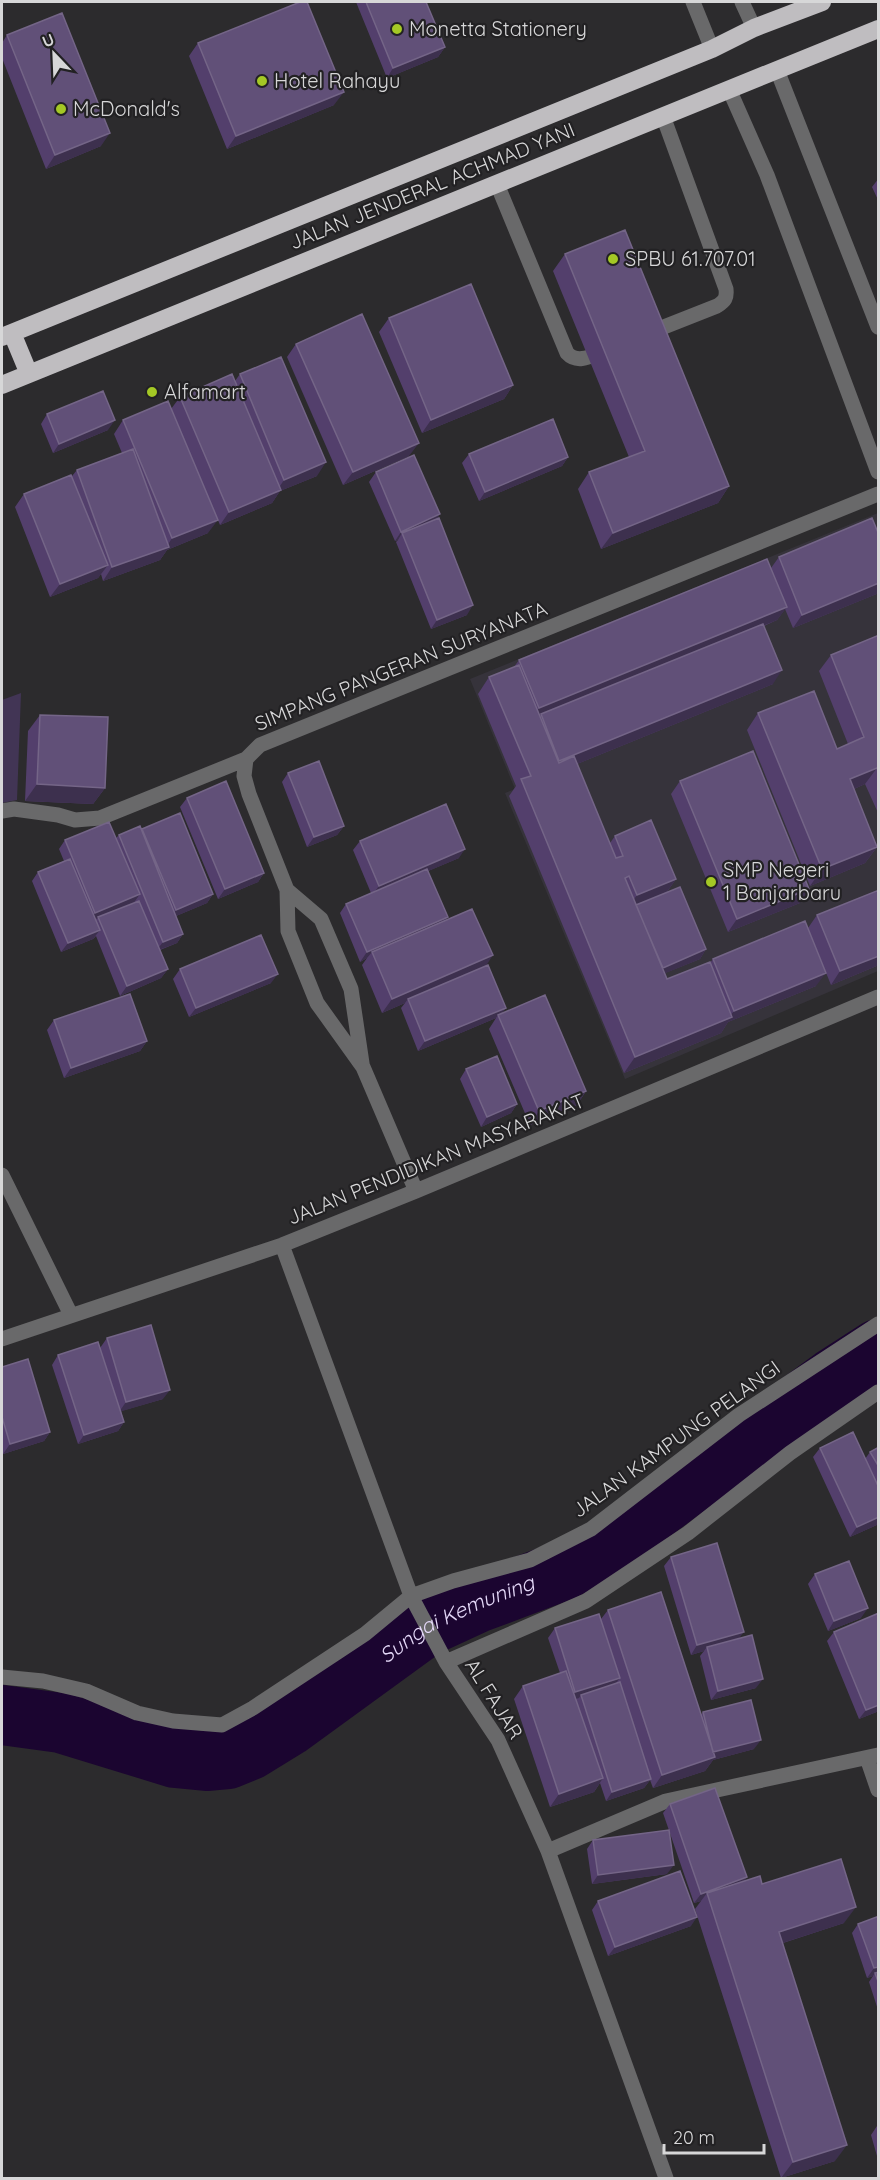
<svg xmlns="http://www.w3.org/2000/svg" width="880" height="2180" font-family="Quicksand,sans-serif">
<style>
.built{fill:#36333b}
.green{fill:#423555}
.lines{fill:none;stroke-linecap:round;stroke-linejoin:round}
.river{stroke:#1b0530;stroke-width:60}
.minor{stroke:#69696a;stroke-width:15}
.highway{stroke:#bfbdc0;stroke-width:18}
.wall{fill:#533f6c}
.shaded-wall{fill:#3d304e}
.building{fill:#615078;stroke:#746587;stroke-width:1.5}
.poi-dot{fill:#a4c825;stroke:#222123;stroke-width:2}
.labels{text-anchor:middle;stroke-width:4.5;stroke-linejoin:round;paint-order:stroke}
.poi-label{font-size:20px;fill:#d7d7d8;stroke:#222123;text-anchor:start}
.street-label{font-size:20px;fill:#d7d7d8;stroke:#222123}
.water-label{font-size:21px;font-style:italic;fill:#e4d8f8;stroke:#222123}
</style>
<rect width="100%" height="100%" fill="#2c2b2d"/>
<path class="built" d="M878,513V971L625,1079L505,793L515,789L470,679Z"/>
<path class="green" d="M21,693L17,800L2,803V700Z"/>
<g class="lines">
<path class="river" id="s1" d="M2,1715L61,1723L175,1758L206,1761L228,1759L250,1750L289,1726L425,1627L477,1603L562,1571L600,1551L833,1378L878,1349"/>
<path class="minor" d="M693,2L712,49
M742,2L754,28
M777,70L878,327
M729,89L767,175L878,472
M497,184L567,353C578,365 593,355 607,350
M646,334L717,306C725,301 727,298 726,289L663,116
M2,811L14,809L58,815L75,820L100,818L246,759
M287,890L321,919L351,989L362,1063
M2,1175L71,1315
M416,1191L363,1067L317,1003L288,931L287,890L249,794L244,776L246,759L260,745L878,494
M282,1245L411,1596L446,1662L498,1740L548,1851L666,2178
M2,1339L282,1245L416,1191L878,997
M446,1662L586,1601L688,1533L790,1453L878,1392
M2,1677L43,1681L86,1691L137,1713L173,1721L222,1725L253,1708L365,1634L411,1596L453,1581L530,1560L591,1529L739,1415L878,1324
M867,1758L878,1790
M548,1851L666,1801L878,1755"/>
<path class="highway" d="M12,333L29,374
M2,337L712,49L754,28L822,2
M2,385L878,29"/>
</g>
<path class="wall" d="M356,2H426L445,47L438,57L387,78Z
M7,35L101,146L46,169L2,58V43Z
M198,43L334,105L227,149L189,56Z
M879,178V202L872,187Z
M565,254L729,486L718,503L601,549L578,489L589,472L629,457L553,271Z
M389,318L513,385L504,399L422,433L379,332Z
M296,344L409,456L343,485L287,357Z
M240,374L317,476L280,491L272,503L220,525L210,501L208,533L167,550L160,560L103,581L101,574L98,578L50,597L15,507L24,494L72,476L77,470L122,453L114,434L123,420L171,409L180,397L235,381Z
M47,414L108,430L53,453L41,424Z
M469,454L568,457L562,466L479,501L462,463Z
M376,472L437,519L467,615L431,629L396,542L398,540L395,541L369,482Z
M879,535V593L793,628L785,609L777,620L764,626L773,684L577,764L610,843L615,836L676,879L667,892L706,949L700,959L665,973L667,979L710,963L713,959L816,986L728,1022L721,1033L624,1073L509,796L516,786L478,694L489,677L514,667L519,660L771,568L779,557Z
M879,635V815L865,784L854,789L877,847L865,863L810,886L747,730L758,713L837,749L848,744L819,671L831,655Z
M40,715L105,788L93,804L25,801L28,731Z
M288,773L344,826L337,835L307,847L282,782Z
M680,781L800,903L728,932L671,794Z
M187,798L264,873L258,882L218,899L180,807Z
M142,829L213,894L207,903L176,916L183,934L177,943L160,950L168,969L161,978L120,996L96,936L93,939L61,952L32,881L38,872L64,861L59,849L65,840L116,838L119,835L141,830Z
M360,841L459,858L428,871L445,920L485,966L506,1008L501,1014L586,1091L577,1105L530,1125L489,1029L496,1018L418,1051L401,1008L405,1003L382,1013L362,965L367,958L360,962L340,913L346,904L371,893L353,850Z
M879,890V965L831,985L808,928L817,915Z
M180,969L271,983L189,1017L173,979Z
M54,1020L147,1041L140,1051L64,1078L47,1030Z
M466,1069L517,1104L511,1113L481,1127L460,1079Z
M107,1338L163,1399L121,1411L124,1422L118,1431L78,1444L52,1365L58,1355L100,1348Z
M2,1367L50,1432L44,1441L3,1454L2,1448Z
M879,1447V1524L850,1537L813,1457L820,1448L865,1459L870,1452Z
M671,1557L739,1638L756,1688L711,1700L700,1656L704,1651L691,1655L664,1566Z
M815,1574L861,1618L828,1631L808,1584Z
M608,1610L701,1715L703,1712L754,1749L713,1760L705,1771L653,1788L650,1780L644,1788L606,1801L600,1783L594,1792L550,1807L514,1699L523,1686L560,1673L548,1638L555,1628L601,1619Z
M879,1613V1711L859,1719L827,1641L834,1632Z
M670,1804L747,1877L744,1881L762,1884L844,1923L783,1943L835,2161L781,2178L695,1909L701,1901L694,1903L663,1813Z
M593,1840L667,1874L592,1884L587,1849Z
M598,1901L691,1926L608,1956L592,1910Z
M879,1916V2013L869,1982L873,1976L867,1978L852,1933L858,1924Z
M877,2126L879,2130V2163L871,2135Z"/>
<path class="shaded-wall" d="M445,47L438,57L387,78L393,68Z
M344,92L334,105L227,149L236,136Z
M110,133L101,146L46,169L55,155Z
M513,385L504,399L422,433L431,420Z
M115,420L108,430L53,453L59,444Z
M419,443L409,456L343,485L353,472Z
M568,457L562,466L479,501L485,492Z
M326,462L317,476L280,491L272,503L220,525L229,512L276,492L284,480Z
M729,486L718,503L601,549L613,533Z
M440,514L434,524L402,533L398,540L395,541L401,532Z
M218,520L208,533L167,550L160,560L103,581L112,567L166,548L172,538Z
M108,565L98,578L50,597L60,584Z
M879,583V593L793,628L802,615Z
M473,605L467,615L431,629L437,620Z
M787,607L777,620L542,717L541,714L538,718L530,722L539,708Z
M782,670L773,684L550,775L559,761Z
M877,768L865,784L838,796L850,779Z
M37,784L105,788L93,804L25,801Z
M344,826L337,835L307,847L314,837Z
M877,847L865,863L810,886L822,869Z
M465,849L459,858L372,895L379,886Z
M264,873L258,882L218,899L225,889Z
M676,879L664,896L625,912L637,895Z
M809,889L800,903L728,932L737,919Z
M140,894L133,904L88,922L95,913Z
M213,894L207,903L169,919L176,910Z
M448,917L441,927L372,952L367,958L360,962L367,952Z
M100,930L93,939L61,952L68,943Z
M183,934L177,943L156,951L163,942Z
M706,949L700,959L651,979L658,970Z
M493,955L484,969L408,999L405,1003L382,1013L392,999Z
M879,956V965L831,985L840,971Z
M168,969L161,978L120,996L127,986Z
M826,973L816,986L728,1022L721,1033L624,1073L635,1057L728,1018L734,1011Z
M278,974L271,983L189,1017L196,1008Z
M506,1008L499,1017L498,1015L496,1018L418,1051L425,1041Z
M147,1041L140,1051L64,1078L71,1068Z
M586,1091L577,1105L530,1125L539,1111Z
M517,1104L511,1113L481,1127L487,1117Z
M170,1390L163,1399L119,1412L126,1402Z
M124,1422L118,1431L78,1444L84,1435Z
M50,1432L44,1441L3,1454L10,1444Z
M879,1517V1524L850,1537L857,1527Z
M868,1608L861,1618L828,1631L834,1621Z
M744,1632L737,1641L707,1647L704,1651L691,1655L697,1645Z
M620,1678L613,1687L581,1695L579,1698L569,1701L575,1692Z
M763,1679L756,1688L711,1700L718,1691Z
M879,1705V1711L859,1719L866,1710Z
M761,1740L754,1749L713,1760L705,1771L653,1788L662,1775L713,1752Z
M603,1778L594,1792L550,1807L559,1794Z
M651,1779L644,1788L606,1801L612,1792Z
M674,1865L667,1874L592,1884L598,1875Z
M747,1877L740,1887L707,1893L701,1901L694,1903L701,1894Z
M856,1907L844,1923L767,1948L779,1932Z
M697,1917L691,1926L608,1956L615,1947Z
M879,1967V1974L875,1973L873,1976L867,1978L874,1968Z
M847,2145L835,2161L781,2178L793,2162Z"/>
<path class="building" d="M300,2H307L344,92L236,136L198,43Z
M366,2H426L445,47L393,68Z
M62,13L110,133L55,155L7,35Z
M625,230L729,486L613,533L589,472L645,451L565,254Z
M471,284L513,385L431,420L389,318Z
M362,314L419,443L353,472L296,344Z
M281,357L326,462L284,480L240,374Z
M232,374L281,490L229,512L180,397Z
M103,391L115,420L59,444L47,414Z
M168,401L218,520L172,538L123,420Z
M553,419L568,457L485,492L469,454Z
M133,449L169,547L112,567L77,470Z
M414,455L440,514L401,532L376,472Z
M71,475L108,565L60,584L24,494Z
M439,518L473,605L437,620L402,533Z
M872,518L879,535V583L802,615L779,557Z
M767,559L787,607L539,708L519,660Z
M763,624L782,670L559,761L541,714Z
M879,635V772L877,768L850,779L877,847L822,869L758,713L814,691L837,749L864,737L831,655Z
M519,665L559,763L574,756L616,858L623,856L615,836L651,820L676,879L637,895L629,876L625,878L667,979L710,962L732,1017L635,1057L521,779L531,776L489,677Z
M40,715L108,717L105,788L37,784Z
M753,751L809,889L737,919L680,781Z
M319,761L344,826L314,837L288,773Z
M226,781L264,873L225,889L187,798Z
M446,804L465,849L379,886L360,841Z
M180,813L213,894L176,910L142,829Z
M109,822L140,894L95,913L65,840Z
M140,826L183,934L163,942L119,835Z
M70,859L100,930L68,943L38,872Z
M427,869L448,917L367,952L346,904Z
M680,887L706,949L663,968L636,905Z
M879,890V956L840,971L817,915Z
M139,901L168,969L127,986L98,917Z
M472,909L493,955L392,999L372,952Z
M805,921L826,973L734,1011L713,959Z
M261,935L278,974L196,1008L180,969Z
M488,965L506,1008L425,1041L408,999Z
M130,994L147,1041L71,1068L54,1020Z
M545,995L586,1091L539,1111L498,1015Z
M497,1056L517,1104L487,1117L466,1069Z
M151,1325L170,1390L126,1402L107,1338Z
M98,1342L124,1422L84,1435L58,1355Z
M28,1359L50,1432L10,1444L2,1417V1367Z
M853,1432L879,1488V1517L857,1527L820,1448Z
M879,1447V1467L870,1452Z
M717,1543L744,1632L697,1645L671,1557Z
M849,1561L868,1608L834,1621L815,1574Z
M661,1592L715,1757L662,1775L608,1610Z
M879,1613V1705L866,1710L834,1632Z
M599,1614L620,1678L575,1692L555,1628Z
M752,1635L763,1679L718,1691L707,1647Z
M566,1671L603,1778L559,1794L523,1686Z
M620,1682L651,1779L612,1792L581,1695Z
M751,1700L761,1740L713,1752L703,1712Z
M715,1788L747,1877L701,1894L670,1804Z
M669,1830L674,1865L598,1875L593,1840Z
M841,1859L856,1907L779,1932L847,2145L793,2162L707,1893L760,1876L762,1884Z
M680,1871L697,1917L615,1947L598,1901Z
M879,1916V1967L874,1968L858,1924Z
M879,1972V1984L875,1973Z"/>
<g class="poi-dot">
<circle cx="397" cy="29" r="6"/>
<circle cx="262" cy="81" r="6"/>
<circle cx="61" cy="109" r="6"/>
<circle cx="613" cy="259" r="6"/>
<circle cx="152" cy="392" r="6"/>
<circle cx="711" cy="882" r="6"/>
</g>
<g class="labels">
<g class="poi-label">
<text x="409" y="36">Monetta Stationery</text>
<text x="274" y="88">Hotel Rahayu</text>
<text x="73" y="116">McDonald's</text>
<text x="625" y="266">SPBU 61.707.01</text>
<text x="164" y="399">Alfamart</text>
<text x="723" y="877">SMP Negeri<tspan x="723" dy="23">1 Banjarbaru</tspan></text>
</g>
<g class="street-label">
<text transform="translate(432 186) rotate(-22)" y="7">JALAN JENDERAL ACHMAD YANI</text>
<text transform="translate(401 666) rotate(-22)" y="7">SIMPANG PANGERAN SURYANATA</text>
<text transform="translate(436 1159) rotate(-22)" y="7">JALAN PENDIDIKAN MASYARAKAT</text>
<text transform="translate(676 1439) rotate(-36)" y="7">JALAN KAMPUNG PELANGI</text>
<text transform="translate(494 1699) rotate(58)" y="7">AL FAJAR</text>
</g>
<g class="water-label">
<text dy="7" stroke="none"><textPath href="#s1" startOffset="502">Sungai Kemuning</textPath></text>
</g>
</g>
<rect width="880" height="2180" fill="none" stroke="#d7d7d8" stroke-width="6"/>
<g transform="translate(54 54) rotate(337)" stroke="#222123" stroke-width="4.5" paint-order="stroke">
<path d="M0-4.5L10 22L0 15L-10 22Z" fill="#d7d7d8"/>
<text y="-9" font-size="16" font-weight="bold" text-anchor="middle" fill="#d7d7d8">U</text>
</g>
<path d="M664 2144v9h100v-9" fill="none" stroke="#d7d7d8" stroke-width="3"/>
<text x="673" y="2144" font-size="18" fill="#d7d7d8" stroke="#222123" stroke-width="4.5" paint-order="stroke">20 m</text>
</svg>
